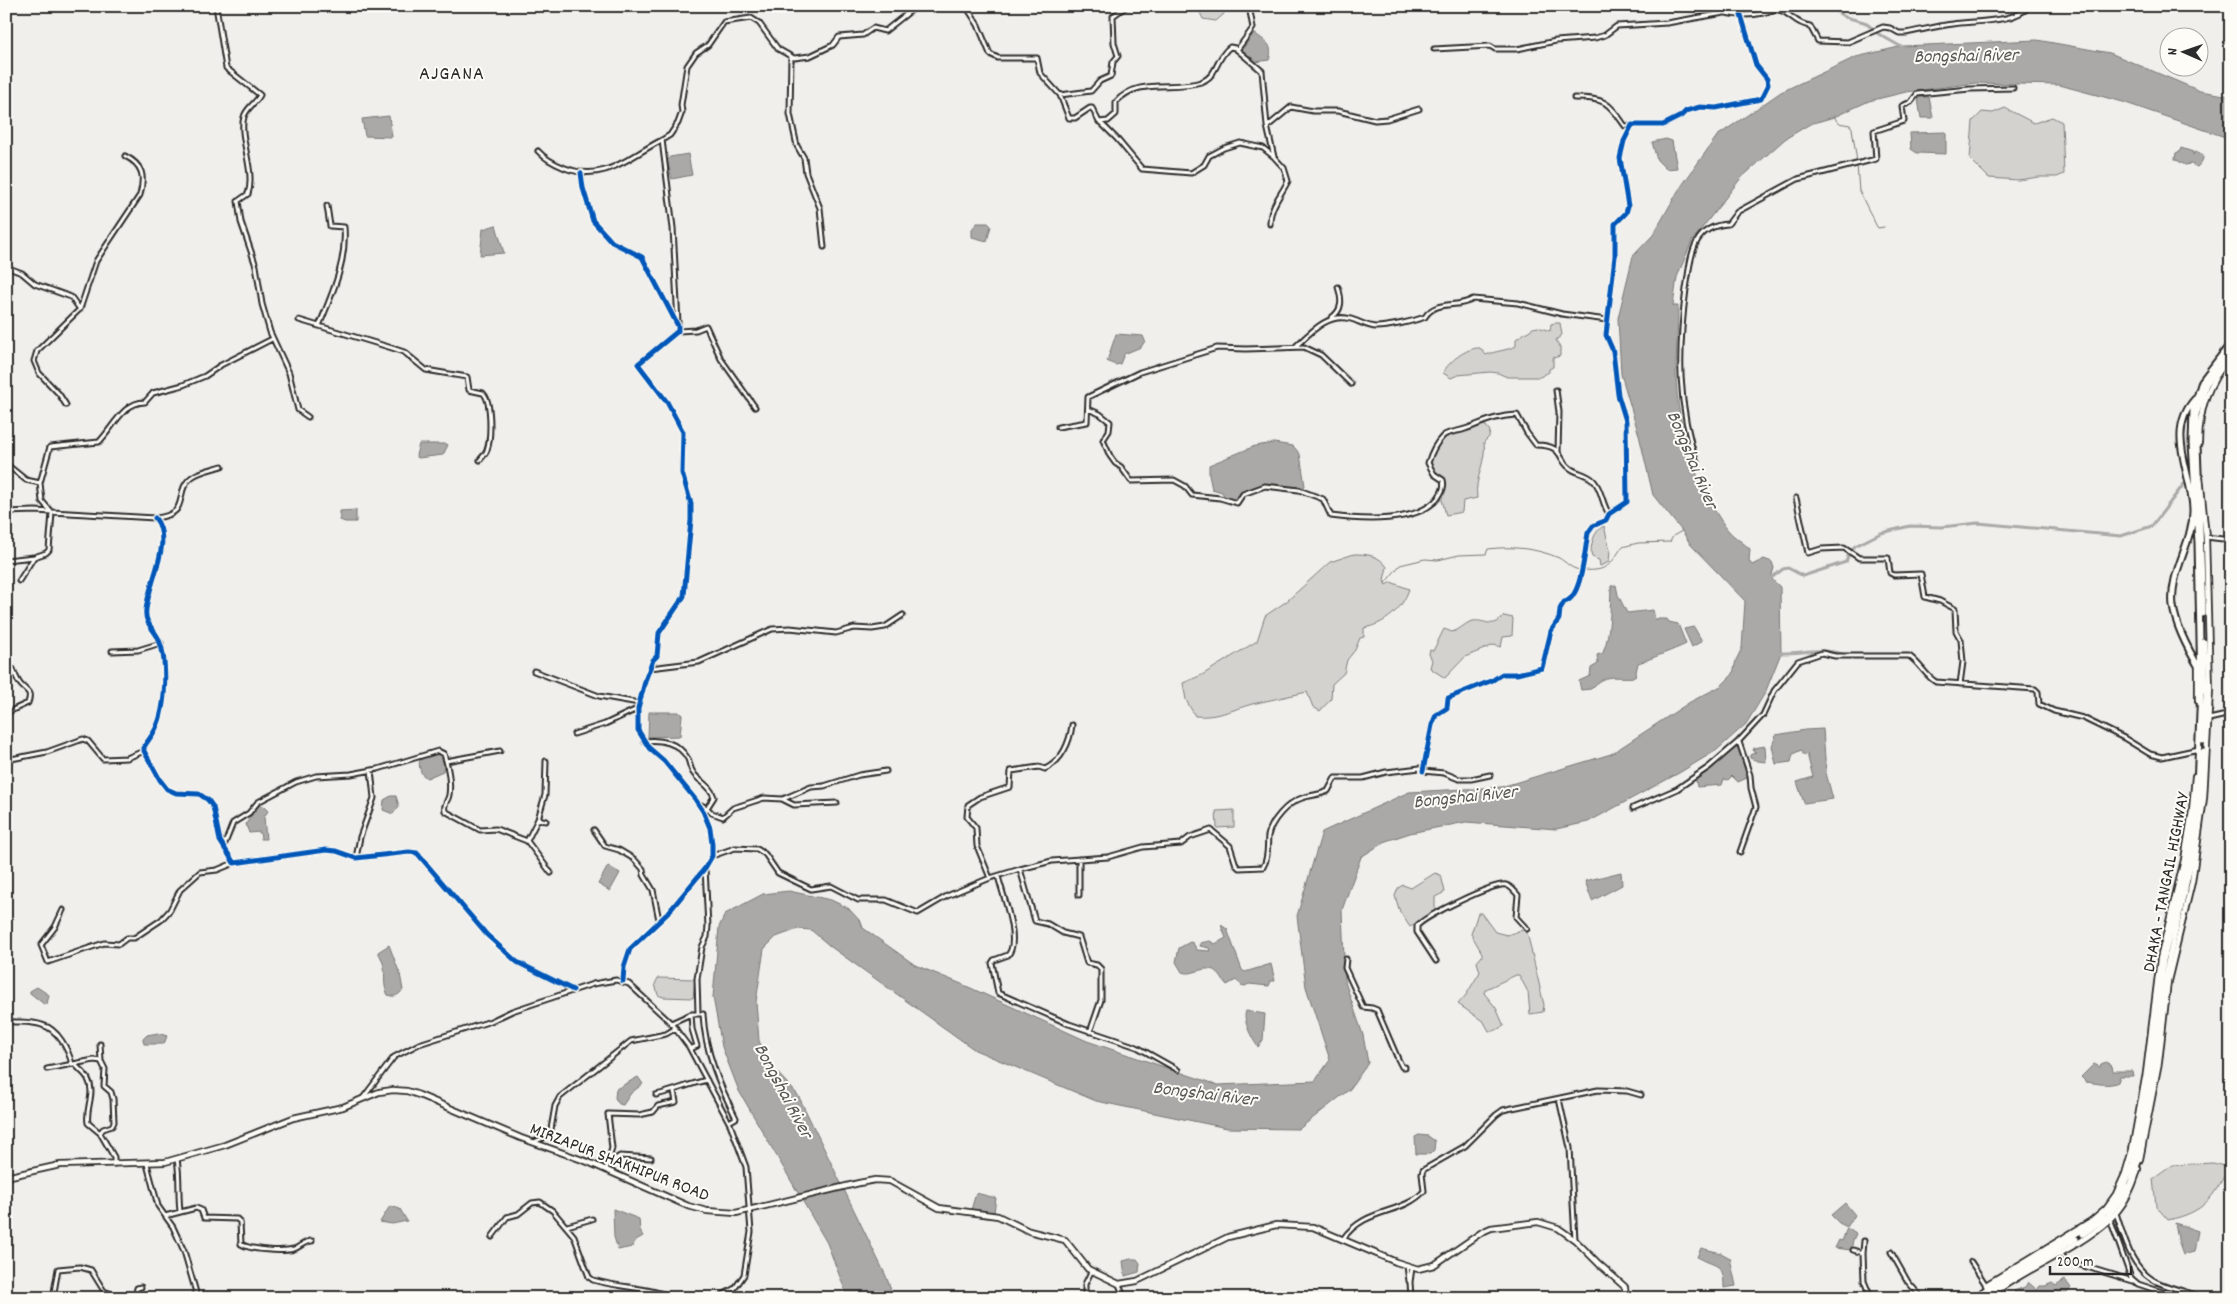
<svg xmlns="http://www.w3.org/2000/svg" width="2237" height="1304" font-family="Dekko,sans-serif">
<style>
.green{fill:#d3d2cf;stroke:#7f7e7d}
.water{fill:#aaa9a7;stroke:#777775}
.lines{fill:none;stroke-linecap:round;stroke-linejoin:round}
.stream{stroke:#777775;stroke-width:1}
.canal{stroke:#aaa9a7;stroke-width:3}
.minor-casing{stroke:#2b2b2b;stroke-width:7}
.major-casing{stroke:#2b2b2b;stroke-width:8}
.highway-casing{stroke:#2b2b2b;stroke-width:9}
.minor{stroke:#fdfcf7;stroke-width:3}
.major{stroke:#fdfcf7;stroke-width:4.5}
.highway{stroke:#fdfcf7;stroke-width:5}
.cycleway-casing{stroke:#fdfcf7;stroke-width:8}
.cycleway{stroke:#0057b8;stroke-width:5}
.labels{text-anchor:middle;stroke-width:4;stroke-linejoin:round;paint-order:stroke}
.street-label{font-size:18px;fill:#2b2b2b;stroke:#fdfcf7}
.water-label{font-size:19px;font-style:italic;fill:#575756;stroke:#fdfcf7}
.quarter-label{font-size:20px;letter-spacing:1px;fill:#2b2b2b;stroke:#fdfcf7}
</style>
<rect width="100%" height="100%" fill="#f0efeb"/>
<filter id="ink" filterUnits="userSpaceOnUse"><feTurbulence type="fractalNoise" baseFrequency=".02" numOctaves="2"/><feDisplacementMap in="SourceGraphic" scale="10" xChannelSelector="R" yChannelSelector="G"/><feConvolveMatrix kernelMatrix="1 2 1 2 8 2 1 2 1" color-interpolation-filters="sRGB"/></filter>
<g filter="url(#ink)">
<path class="green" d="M1197,6H1224V14L1216,21L1203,19Z
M2005,108L2034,123L2052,117L2062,122L2064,174L2057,177H2039L2018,180L1989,178L1970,159L1973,121L1982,112L1993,113Z
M1555,323H1560L1562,335L1556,340L1560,348V356L1553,358V367L1549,369V372L1540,377H1507L1498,373L1490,372L1458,375L1451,378L1443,373C1448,362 1467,347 1480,348L1486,355C1495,351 1509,350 1516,346V339L1533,328L1538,327L1550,331L1551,324Z
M1482,425L1486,426L1490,431L1489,437L1484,442C1487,461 1474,478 1477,498L1463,501L1462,512L1446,515L1441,496L1445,489V479L1435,471L1430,463L1434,449L1446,435L1466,431Z
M1604,526L1610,550L1609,562L1600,566L1599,560L1592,557C1589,547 1594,530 1604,526Z
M1354,554C1367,554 1379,555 1387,567L1384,580L1386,585L1391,582L1409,589C1402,610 1385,624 1364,628V637L1360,638L1355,650L1347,660L1344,673L1332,684L1331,699L1320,711L1313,707L1307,692C1289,696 1270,700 1252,704C1232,710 1216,718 1195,716L1186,700L1183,683L1202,675L1257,641L1265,616L1287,601L1330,562Z
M1504,616L1513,618L1512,636L1503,637L1501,647L1494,645L1465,657L1445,678L1430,668L1432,660L1429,654L1430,650L1433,651L1444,629L1452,632C1460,630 1466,622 1473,621C1486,619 1492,630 1504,616Z
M1234,810V827L1217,828L1216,811Z
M1435,873L1441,875L1445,892L1435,897V912L1410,927L1400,912L1395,896L1398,888L1403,885L1411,888Z
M1478,913H1481L1495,932L1507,935L1522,930L1527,932L1544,1005L1543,1012L1530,1014L1528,992L1519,975H1516L1486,989L1484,993L1496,1008L1504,1026L1494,1031H1489L1484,1022L1458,1004L1466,995L1480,972L1477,962L1482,956V953L1471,934Z
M658,978L695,979L693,998L663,997L658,995L655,984Z
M2213,1163L2229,1167C2212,1199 2205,1212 2168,1220L2156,1206L2153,1179L2173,1165Z"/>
<path class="water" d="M1254,33C1266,42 1274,44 1269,60L1256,62L1242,50Z
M2037,40L2110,53L2200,91L2231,96V139L2123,102L2059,85L1976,83L1906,92L1869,101L1834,117L1810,124L1785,139L1741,178L1692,241L1677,277L1673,306H1678C1678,329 1676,352 1676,375C1677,428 1696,487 1727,529C1733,537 1743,542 1750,549L1749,561L1752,565L1764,559L1772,562L1774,568L1771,578L1780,587L1781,653L1765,693L1746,724L1717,750L1679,773L1588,822L1556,829L1466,822L1410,833L1386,841L1361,857L1342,910L1345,982L1363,1035L1368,1063L1350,1089L1299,1129L1227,1128L1096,1101L975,1050L831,947L811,930L798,929L776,937L764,949L756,1002L759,1041L773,1068L798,1095L886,1276L894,1298H848L827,1243L739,1091L722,1047L713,997L719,927L725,914L763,894L789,891L831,900L848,908L861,922L863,928L915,965L964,985L1087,1041L1218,1085L1315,1081L1330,1060L1306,987L1297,916L1322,832L1409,792L1501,787L1611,754L1690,702L1721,686L1733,674L1736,660L1742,648L1745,601L1691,545L1682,531L1653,495L1639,435L1621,374L1618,318L1633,256L1653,235L1678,191L1717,136L1781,92L1856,57L1903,46Z
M1921,97H1929L1933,118H1921L1918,99Z
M389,116L392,137L365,136L362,119Z
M1946,132V154L1917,153L1911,149L1910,133Z
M1666,139L1672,141L1677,168L1666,169L1657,160L1652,142Z
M2181,148L2193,152V155L2195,152L2202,154C2205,158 2201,164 2197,167L2191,164L2185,165L2175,159L2176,153L2180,151Z
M688,154L692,175L672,179L667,160L670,157Z
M977,223H988L991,226L987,241L972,237V229Z
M496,225L504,253L480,255L483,229Z
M1116,334L1143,336L1145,341L1141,347L1124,354L1120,364L1115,365L1107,361Z
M1274,443L1293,446L1300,454L1305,486L1299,489L1264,484L1240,493L1237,501L1225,498L1222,492L1212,489L1209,475V465L1255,446Z
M419,444H447L448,445L443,455L418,458L416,455Z
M356,510V522H345L340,520V511Z
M1616,585L1618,595L1627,613L1653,610L1655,619H1667L1669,622L1678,624L1686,644C1683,646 1643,662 1638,663L1635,677C1614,679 1607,672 1591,689L1581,690L1579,681L1590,676L1591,668L1598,664L1597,655L1603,653C1611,632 1610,608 1611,586Z
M1694,627L1702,641L1692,647L1684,629Z
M649,712H679L682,715L680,736L648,737Z
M1823,729L1826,773L1833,799L1804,803L1797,782L1813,777L1807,754L1804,756L1801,750L1793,754L1791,762L1776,764L1772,746L1776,735L1805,730Z
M1739,744L1747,778L1738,782L1732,776L1728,780L1724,779L1722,785L1697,787L1696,781L1698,777Z
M1765,746L1766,762L1758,761L1750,758V755L1756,752L1753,751L1754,748Z
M433,754L440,755L444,764L443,771L427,778C420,775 418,765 420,759Z
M391,796H396L399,806L393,814L383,810L384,800Z
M262,805L268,811L264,817L266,839H261L260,832L249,833L246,824L257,806Z
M608,866L620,873L610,891L598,884Z
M1621,872L1622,885L1592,901L1585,881Z
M1221,925L1227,929L1242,970L1245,972L1271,964L1275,981H1271L1269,986L1249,984L1245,986L1241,985L1236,980L1227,985C1223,981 1221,976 1217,972C1204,963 1194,977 1182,972L1176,962L1179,948L1190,942L1193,943L1197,950L1210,951L1209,948L1200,946V943L1210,941L1215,944L1226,938Z
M389,945L400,974L403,990C399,995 394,998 388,995C380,979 390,972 378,952Z
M37,987L49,995L47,1004L45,1005L30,993V991Z
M1246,1011L1265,1014L1263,1040L1258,1047C1252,1039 1242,1020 1246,1011Z
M158,1033L167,1036L164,1044H144L143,1039L147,1035Z
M2106,1062L2112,1066L2113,1071H2132L2133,1076H2120L2118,1082C2108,1087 2097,1083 2086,1082L2081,1077L2094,1064L2100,1067L2101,1064Z
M638,1077L643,1084L631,1093L623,1105L619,1104L615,1098L616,1089Z
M1419,1135L1428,1136L1435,1141L1434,1150L1430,1154H1416L1415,1137Z
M976,1193L996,1198L994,1212L971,1210Z
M1845,1203L1855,1215L1847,1227L1839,1223L1831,1215Z
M390,1206L400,1209L407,1221L392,1224L380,1222Z
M613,1209L639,1219L640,1231L643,1236L636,1240L632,1247L618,1250L614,1237Z
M2175,1223L2198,1231L2194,1252L2183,1255L2179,1244Z
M1847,1228L1856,1234L1853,1240L1851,1250L1835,1248L1839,1240L1842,1241Z
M1701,1248L1721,1253L1730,1258L1736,1286L1724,1288C1724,1262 1717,1268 1697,1257Z
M1131,1259H1137L1140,1263L1139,1272L1125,1276L1123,1261Z
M2065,1280L2071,1288L2063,1298H2017L2014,1291L2025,1287L2028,1282L2037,1290L2040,1286H2045L2052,1283L2056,1286Z"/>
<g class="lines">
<path class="stream" d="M1834,116L1838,123L1850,125L1852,128L1857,162
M1857,165L1859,191L1876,225L1878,228L1884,227
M1584,570C1607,572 1611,564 1622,547L1638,543L1670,542L1673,536L1682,531
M1385,583L1400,565L1425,559L1438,560L1459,555L1486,554L1488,549C1512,546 1536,548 1559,558C1566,562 1571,569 1580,570"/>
<path class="canal" d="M1827,6L1845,17L1864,22L1872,28
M1875,32L1905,49
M1851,550L1855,546L1881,533L1910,526L1942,527L1978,523L2121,536L2152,526L2184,484
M1770,579L1783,569L1788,568L1803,576L1846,562L1849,553
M1777,653C1802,654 1818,647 1843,654"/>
<defs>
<path id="minor" d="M216,6L226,68L260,95C256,103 246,108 244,117C238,136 256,172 248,194L238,201L241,222L256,266L262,304L270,332L289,373L298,410L308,417
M966,6L978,25L990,54L998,58H1037L1040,73L1060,95L1091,91L1100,81L1111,76L1113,62L1118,56L1114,43L1113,16L1127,6
M1719,6L1720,11C1732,16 1751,16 1763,13C1769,12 1773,9 1779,10C1791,13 1795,24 1810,26L1818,41L1848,42L1883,27L1890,28L1899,33H1906C1922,30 1937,26 1953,24C1972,21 2016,23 2029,6
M1434,49L1490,46L1495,49H1517L1556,41L1595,38L1605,35L1617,26L1667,23L1724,13
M1237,50L1253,28L1249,6
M791,56L790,114L797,146L804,158L806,173L820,208L824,247
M1060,95L1069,118H1075L1090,108H1092L1099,122L1108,121L1116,114V102C1138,77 1172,91 1201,82C1218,76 1216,57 1230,47L1235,48L1262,71L1267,126L1274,157L1284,168L1288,181C1281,195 1269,208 1270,224
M1574,98C1604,98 1608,101 1625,126H1631
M1100,122L1117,139L1142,169L1191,173L1204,165L1209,156L1224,148L1240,143L1263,148L1273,156
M1268,126L1291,107L1313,111H1338L1375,120L1387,119L1419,109
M538,151C545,159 555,164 565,168C605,183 628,157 662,140
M581,173L583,188L593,221L612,242L642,257L678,326V331L638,364L667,402L683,432L682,473L691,504V520L684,596L659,633L657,656L653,660L646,678L638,708V730L649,748L664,761L695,799L703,811L710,828L712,844V856L705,868L668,913L630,949L624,967L623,981
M6,267L22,273L35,284L71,297L79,308
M1331,318C1343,310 1342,300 1338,287
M299,320L392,348L404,352L426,370L467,377L469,390L483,393C492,401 491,439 487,450C486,454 482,457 480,460
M678,323L673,228L662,140L670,135L678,123L682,112L681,105L687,66L696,53L708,45L724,22L751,18L759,23L778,49L794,58L810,56L833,45L839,37L863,35L873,28L885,31L914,8L926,6
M319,326C332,294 347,262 344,227L330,226L327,206
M678,331L696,330L706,326L721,359L755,407
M1295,347C1310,333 1328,312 1351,319C1358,321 1369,327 1376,327C1388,327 1414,321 1425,317C1436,299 1458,309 1473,299L1518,303L1562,314L1607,320
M1556,390L1559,412L1558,452
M66,405L59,394L39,373L34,361L37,351L80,309L96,261L140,195C145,176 143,165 125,156
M1088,409L1100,414L1110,422L1109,431L1103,440L1110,456L1115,463L1121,467L1131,481L1174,480L1185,486L1192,495L1220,498L1237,503L1243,494L1265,486L1299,490L1323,499L1331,516C1361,520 1417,524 1438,498C1442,492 1445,487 1443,480L1434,474L1428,463C1431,453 1435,444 1443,436C1449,431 1458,432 1465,429C1485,422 1495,416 1517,415L1527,433L1536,445C1566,445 1556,461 1573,470C1581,474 1589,475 1594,481C1602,490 1602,504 1609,514
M1058,427L1087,422L1088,397L1140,372L1217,348L1246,349L1304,347L1321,355L1351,384
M6,464L26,480L40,483L42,501L52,513L49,550L46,553L34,557L19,581
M1698,466C1677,406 1678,351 1686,289C1691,260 1690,226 1728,224L1737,212L1798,179L1876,159L1874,131L1904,121L1902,106L1911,102L1917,94L1970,89L2013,88
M40,483L50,447L99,442C113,428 123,402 145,402L153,393L183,385L205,376L221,365L272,339
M1796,498L1808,553L1821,549L1844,548L1859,558H1888L1890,573L1894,575L1921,574L1925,597L1940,601L1955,609L1956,631L1961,640L1963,662L1960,684
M6,512L35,511L155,518C193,514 172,492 192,477C200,471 213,469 222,466
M155,518C174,541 148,583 146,610C144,623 155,630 159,640C168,661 166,708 156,728C153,735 148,740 144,747V751L160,780L167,789L176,793L199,794L208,800L213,807L220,841L234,863L326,850L336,851L356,858L409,852L417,853L487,935L517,962L573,990
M2206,537L2231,540
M6,560L34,557
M112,651L138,650L161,643
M650,668L699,662L772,629L790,628L836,633L854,628L872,629L885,627L903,615
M534,671L599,696L639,703
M6,713L28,703C32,691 27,692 21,685C17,681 15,674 13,669
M2209,719L2231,714
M574,734L605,724L637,709
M644,741C660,739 679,742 688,759C690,764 690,769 694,774C701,783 710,785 714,797L707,808L699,804
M1739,742L1750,775L1751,788L1756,807L1740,852
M6,760L47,752L83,739L88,741L103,759L127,758L144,751
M446,761L500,751
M1423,771L1432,725L1436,715L1447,708L1448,698L1493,680L1502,674H1517L1542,668L1551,631L1559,619L1560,609L1564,602C1582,599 1585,548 1588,533L1593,526L1606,520L1609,514L1627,502L1626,421L1618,395L1613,351L1606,335L1615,256V224L1626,213L1628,206L1620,158L1624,141L1632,125H1663L1681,116L1686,111L1700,107L1716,108L1761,99L1768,85L1767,79L1756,65L1741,15
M783,799L811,787L824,786L859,775L886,771
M707,808L712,813L723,817L733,808L764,798L782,799L794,805L837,803
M1633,808L1677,789L1709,767L1738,742L1763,715L1774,691L1798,661L1822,653L1835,656H1909C1920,663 1926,677 1936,682L2035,689L2038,692L2039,704L2054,711L2083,718L2124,738L2150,754L2162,757L2199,749
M538,819L527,841L551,873
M546,821L538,819L545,795L546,761
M594,830L605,846L619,850L634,859L643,869L644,875L653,890L659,920
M224,846L233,823L249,813L258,802L296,782L316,776L351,774L378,769L438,751L444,754C448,766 451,783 449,795C448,802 443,803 445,811L480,830L496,829L527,841
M712,856L735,848L757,849L765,854L778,873L811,889L831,886L858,900H886L918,913L947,896L990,878L1020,869L1052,861L1108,857L1143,847L1181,844L1190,837L1211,830L1230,846L1236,865L1239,868L1263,867C1269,858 1267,845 1268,836C1271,821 1287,803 1302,798C1310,795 1320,795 1328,791L1335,778H1363L1386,772L1420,768L1423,771L1444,773L1459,779H1471L1490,775
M356,858L360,837L374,798L371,770
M1079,859V895
M1020,869L1035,921L1048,924L1063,933L1079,937L1087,963L1097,965L1101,969V1000L1090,1032
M998,876C1002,893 1021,941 1008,955L994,960L992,963L998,993L1069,1024L1137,1047L1178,1070
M990,878L977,846L976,828L967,817L968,805L980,797L1010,787L1011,771L1039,767L1045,769C1062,761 1070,742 1072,725
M63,910L55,927L41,945L48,962L104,943L119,944L127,938H134L161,920L170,910L180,890L200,872L217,870L234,863
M1346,959L1345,968L1363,1007L1372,1008L1377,1010L1398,1059L1402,1067H1405
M1436,961L1417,932V926C1425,916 1495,882 1506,885C1511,886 1515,892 1518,895L1516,917L1527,929
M698,1013L697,979L702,947L707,937L708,926L705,868
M691,1014H703C705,1052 719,1084 736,1118L729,1122
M6,1021C18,1023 30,1021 42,1025C58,1029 68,1049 72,1064
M671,1023L691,1014L692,1029L697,1046L690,1049
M100,1044L101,1061
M75,1064C79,1070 85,1073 88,1079C96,1094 85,1108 88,1123L100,1133
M47,1069L94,1060L101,1061L105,1069L104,1086L111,1092L113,1099L114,1122L112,1126L103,1129L100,1133L114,1157V1164
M656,1095C674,1091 689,1084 707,1080
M363,1098L394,1057L419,1044L491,1021L512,1011L593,984L616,980L629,984L671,1023L689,1047L730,1124L746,1167L751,1232L744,1275L735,1288L717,1298
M1559,1099L1570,1148L1575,1240
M534,1142L550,1135L555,1106L560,1097L631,1041L666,1034L676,1028
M177,1159C180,1177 178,1194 180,1211
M609,1163L620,1156L651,1158
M147,1164L158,1206L173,1227L184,1251L195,1289L196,1293L192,1298
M606,1170L612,1148L608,1114L639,1115L653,1112L658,1106L676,1102L674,1091
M2116,1213C2124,1237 2131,1270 2157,1282C2172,1289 2189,1292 2205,1298
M165,1216L196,1208L201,1210L204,1218L237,1219L240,1222L241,1244C251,1250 282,1252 294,1249C301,1247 304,1241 312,1241
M2110,1219L2131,1278L2138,1284L2180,1298
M567,1226L592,1219
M492,1237L507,1217L518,1214L532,1203L540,1202L553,1211L574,1236L589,1277L593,1280C620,1288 649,1287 676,1298
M1343,1239C1365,1207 1403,1215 1424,1191L1422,1174L1423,1170L1465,1146L1496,1115L1503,1110L1598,1090L1627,1091L1641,1095
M1853,1250L1863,1253L1864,1241
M1891,1252L1908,1282L1922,1298
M2059,1252L2067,1261L2133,1281
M1863,1253L1864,1281L1871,1298
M1971,1262L1986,1285
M1407,1266L1409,1281
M1119,1284L1124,1298
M53,1298L58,1269L80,1267L91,1270L104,1291L122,1298
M135,1298L137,1288L141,1287
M838,1298V1297
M1085,1298V1284L1091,1272
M1411,1298L1410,1282L1412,1268"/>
<path id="major" d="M2199,443C2199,408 2208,383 2231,356
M2198,666V701
M2140,1159L2159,1062L2168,981L2192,882L2204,798L2210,690L2206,537L2200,476
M6,1177L60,1165L165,1162L225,1145L293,1118L343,1107L379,1092L393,1090L407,1091L419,1095L521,1138L588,1162L688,1206L707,1211L736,1213L859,1183L875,1180L890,1181L939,1208L998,1216L1029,1231L1065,1240L1088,1269L1119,1284L1137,1281L1228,1237L1276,1225L1313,1227L1396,1262L1418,1269L1434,1265L1482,1232L1491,1228L1538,1222L1558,1228L1575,1240L1599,1264L1625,1287L1626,1298
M1986,1285L2091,1221L2106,1208L2116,1194L2125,1174L2132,1150L2146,1073L2160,959L2184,860L2192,811L2195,776
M1987,1298C2025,1268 2074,1252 2110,1219C2124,1206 2133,1187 2138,1169"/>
<path id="highway" d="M2195,399C2165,432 2192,473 2193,509C2194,543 2169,571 2173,606C2176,627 2189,651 2200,669
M2203,614L2196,415L2206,384L2231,349
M2207,700L2209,709
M2203,741L2206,695L2204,642
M2083,1234L2107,1217L2119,1202L2130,1184L2138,1162L2155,1061L2168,963L2193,853L2201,798L2203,752
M1975,1298L1997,1281L2097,1221L2120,1194L2133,1163L2151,1065L2163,961L2187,861L2196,811L2201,688L2198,543L2192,443L2193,410L2202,381L2231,343
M1981,1298L2001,1283L2076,1239"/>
</defs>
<use href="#minor" class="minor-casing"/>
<use href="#major" class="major-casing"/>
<use href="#highway" class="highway-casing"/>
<use href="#minor" class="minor"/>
<use href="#major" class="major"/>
<use href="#highway" class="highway"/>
<defs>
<path id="cycleway" d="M581,173L583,188L593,221L612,242L642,257L678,326V331L638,364L667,402L683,432L682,473L691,504V520L684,596L659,633L657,656L653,660L646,678L638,708V730L649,748L664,761L695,799L703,811L710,828L712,844V856L705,868L668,913L630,949L624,967L623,981
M155,518C174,541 148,583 146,610C144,623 155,630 159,640C168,661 166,708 156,728C153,735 148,740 144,747V751L160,780L167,789L176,793L199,794L208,800L213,807L220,841L234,863L326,850L336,851L356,858L409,852L417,853L487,935L517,962L573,990
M1423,771L1432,725L1436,715L1447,708L1448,698L1493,680L1502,674H1517L1542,668L1551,631L1559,619L1560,609L1564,602C1582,599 1585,548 1588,533L1593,526L1606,520L1609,514L1627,502L1626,421L1618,395L1613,351L1606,335L1615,256V224L1626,213L1628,206L1620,158L1624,141L1632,125H1663L1681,116L1686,111L1700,107L1716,108L1761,99L1768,85L1767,79L1756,65L1741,15"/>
</defs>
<use href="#cycleway" class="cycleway-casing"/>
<use href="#cycleway" class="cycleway"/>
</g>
</g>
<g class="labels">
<g class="street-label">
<text transform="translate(2165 882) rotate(-79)" y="6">DHAKA - TANGAIL HIGHWAY</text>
<text transform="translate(620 1161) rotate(21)" y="6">MIRZAPUR SHAKHIPUR ROAD</text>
</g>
<g class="water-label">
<text transform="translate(1966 54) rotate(-1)" y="7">Bongshai River</text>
<text transform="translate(1694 459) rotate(67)" y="7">Bongshai River</text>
<text transform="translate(1465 795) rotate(-6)" y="7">Bongshai River</text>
<text transform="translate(785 1090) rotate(62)" y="7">Bongshai River</text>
<text transform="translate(1205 1092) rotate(7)" y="7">Bongshai River</text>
</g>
<g class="quarter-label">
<text x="452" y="79">AJGANA</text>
</g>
</g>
<rect width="2237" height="1304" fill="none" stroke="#fdfcf7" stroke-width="25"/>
<rect x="12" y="12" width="2212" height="1279" fill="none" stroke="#2b2b2b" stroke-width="2" filter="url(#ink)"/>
<g transform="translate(2184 52) rotate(272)"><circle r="24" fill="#fdfcf7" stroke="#a9a8a5"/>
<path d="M0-4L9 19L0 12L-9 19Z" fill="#2b2b2b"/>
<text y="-8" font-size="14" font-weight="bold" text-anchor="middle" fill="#2b2b2b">N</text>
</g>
<path d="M2050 1266v8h81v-8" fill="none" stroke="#2b2b2b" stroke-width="2.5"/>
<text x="2057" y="1266" font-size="15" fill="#2b2b2b" stroke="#fdfcf7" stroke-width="4" paint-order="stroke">200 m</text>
</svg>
